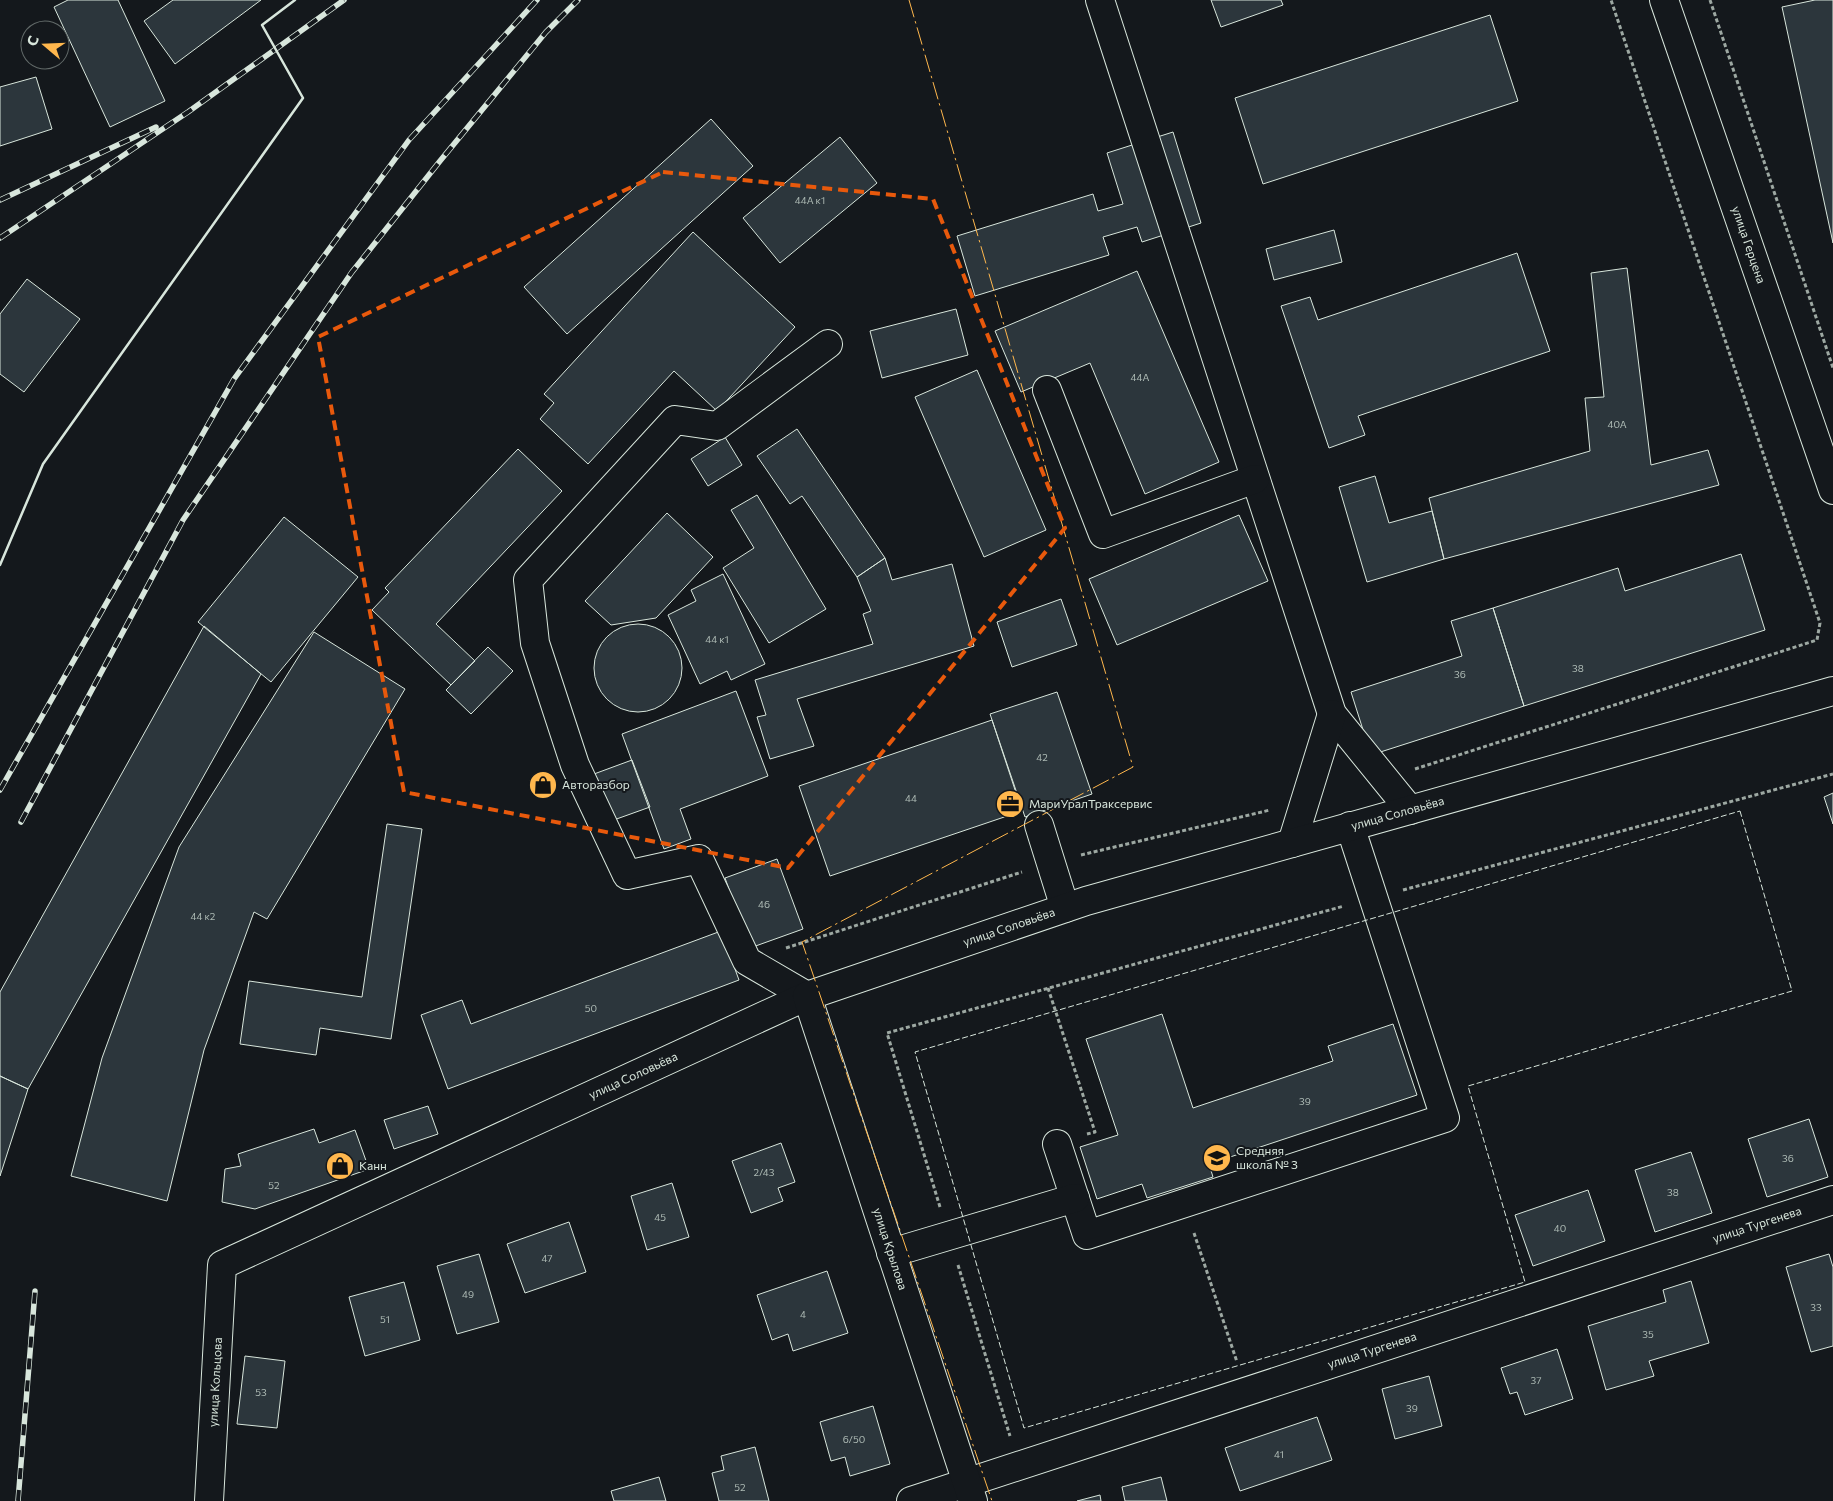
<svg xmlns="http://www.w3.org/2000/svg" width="1833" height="1501" font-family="Commissioner,sans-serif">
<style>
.building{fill:#2c363c;stroke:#d8e6dc}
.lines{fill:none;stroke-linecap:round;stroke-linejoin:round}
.minor-casing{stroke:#d8e6dc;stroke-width:30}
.major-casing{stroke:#d8e6dc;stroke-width:30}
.path{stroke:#9da8a2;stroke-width:3;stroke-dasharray:4 2.5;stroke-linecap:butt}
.minor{stroke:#14181c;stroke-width:28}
.major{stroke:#14181c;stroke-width:28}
.rail-casing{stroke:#d8e6dc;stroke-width:5.5}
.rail{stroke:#14181c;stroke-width:4;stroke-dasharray:11;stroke-linecap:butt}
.fence{stroke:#d8e6dc;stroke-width:1;stroke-dasharray:6 2.5;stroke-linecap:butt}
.wall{stroke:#d8e6dc;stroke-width:2.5}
.power{stroke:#ffb74d;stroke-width:1;stroke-dasharray:18 4 2.5 4;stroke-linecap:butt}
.marked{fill:none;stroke:#e8590c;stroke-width:4;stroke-dasharray:10 6;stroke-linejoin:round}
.labels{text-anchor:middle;stroke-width:4;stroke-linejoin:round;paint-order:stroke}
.number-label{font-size:10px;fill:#adbab4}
.street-label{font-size:12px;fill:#d8e6dc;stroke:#14181c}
.poi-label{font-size:12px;fill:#d8e6dc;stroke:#14181c;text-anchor:start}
</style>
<rect width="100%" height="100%" fill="#14181c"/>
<path class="building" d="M68,0H118L165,101L110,127L54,7Z
M173,0H261L175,64L144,21Z
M1211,0H1281L1283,5L1221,27Z
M1815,0H1833V243L1782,7Z
M1490,15L1518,101L1263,184L1235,98Z
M36,77L52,129L0,146V87Z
M711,119L753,166L567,334L524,287Z
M1173,132L1201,223L1142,242L1137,227L1103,237L1109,255L975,296L957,236L1093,194L1098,211L1123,204L1107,153Z
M840,137L877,183L780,263L743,218Z
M1334,230L1342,262L1274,280L1266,249Z
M693,232L795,327L717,411L674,371L588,464L540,419L554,403L544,394Z
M1517,253L1550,351L1358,416L1365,435L1329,448L1281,306L1310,297L1318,320Z
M1627,268L1651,465L1708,450L1719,485L1444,559L1429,498L1590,451L1585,398L1604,397L1591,273Z
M1137,271L1219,462L1145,494L1090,363L1021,392L995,331Z
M27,279L80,319L24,392L0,374V314Z
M956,309L968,355L882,378L870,331Z
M977,370L1046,530L984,557L915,397Z
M797,429L885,558L857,577L802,496L790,504L757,456Z
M725,437L742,465L708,486L691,459Z
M518,449L562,491L436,624L475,661L451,685L372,610L389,592L385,588Z
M1375,476L1389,523L1432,511L1444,559L1367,582L1339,487Z
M757,495L826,609L769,643L723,568L754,548L731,510Z
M667,513L713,557L656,618L611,625L585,601Z
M1239,515L1268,581L1117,645L1089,579Z
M284,517L358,577L271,682L198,622Z
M1741,554L1765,630L1524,706L1493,608L1618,568L1625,591Z
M885,558L892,580L952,564L974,646L797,699L814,746L770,759L757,717L766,715L755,680L873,644L863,614L871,611L857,577Z
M723,574L765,664L731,680L727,671L700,684L668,615L696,601L691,590Z
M1061,599L1077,645L1012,667L997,622Z
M1493,608L1524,706L1371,755L1351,692L1462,656L1451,621Z
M594 668a44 44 0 1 1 88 0a44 44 0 1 1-88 0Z
M204,626L261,674L28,1089L0,1076V992Z
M314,632L405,689L267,919L254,912L204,1050L167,1201L71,1176L102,1058L179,847Z
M488,647L513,671L471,714L446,690Z
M736,691L768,776L680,809L691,839L664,849L622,734Z
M1057,692L1092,794L1025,817L990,714Z
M992,720L1022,811L830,876L799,786Z
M632,760L650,807L611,821L594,774Z
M1833,793V824L1824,797Z
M387,824L422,829L391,1039L320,1028L316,1055L240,1044L249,981L362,997Z
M777,859L803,929L750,948L725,878Z
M721,931L739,980L448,1089L421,1015L462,1000L471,1024Z
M1162,1014L1193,1108L1333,1061L1328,1046L1393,1024L1417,1095L1209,1164L1213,1177L1147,1198L1142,1184L1097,1199L1080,1147L1118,1135L1086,1039Z
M0,1076L28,1089L0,1176Z
M428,1106L438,1134L394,1149L384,1120Z
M1809,1119L1828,1177L1767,1197L1748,1139Z
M314,1129L319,1143L355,1130L369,1169L255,1209L222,1202L225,1169L241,1166L238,1154Z
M781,1143L795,1182L778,1188L783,1201L751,1213L732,1161Z
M1691,1152L1712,1213L1655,1232L1635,1170Z
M672,1183L689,1237L647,1250L631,1196Z
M1588,1190L1605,1241L1533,1266L1515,1215Z
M569,1222L586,1272L525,1293L507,1244Z
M479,1254L499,1322L457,1334L437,1266Z
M1829,1254L1833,1267V1346L1811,1352L1786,1267Z
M827,1271L848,1333L793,1351L788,1334L772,1340L757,1295Z
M1691,1281L1709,1343L1649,1361L1654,1376L1606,1390L1588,1326L1666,1302L1663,1290Z
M404,1282L420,1340L365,1356L349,1297Z
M1557,1349L1573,1399L1525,1415L1517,1392L1510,1394L1501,1368Z
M245,1356L285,1361L277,1428L237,1424Z
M1429,1376L1442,1426L1395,1439L1382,1389Z
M873,1406L890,1464L850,1476L845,1457L831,1461L820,1422Z
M1317,1417L1332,1460L1240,1491L1225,1448Z
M755,1447L769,1501H719L712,1473L724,1470L721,1456Z
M659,1477L666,1501H614L611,1491Z
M1161,1477L1167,1501H1125L1122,1487Z
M1100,1495L1101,1501H1077Z"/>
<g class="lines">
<defs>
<g id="minor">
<path d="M1100,0L1332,714L1410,810"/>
<path d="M1047,390L1103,534L1255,479"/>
<path d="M1039,825L1065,908"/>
<path d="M1292,843L1332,714"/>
<path d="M807,996L747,961L699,859L627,875L575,765L535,643L528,580L675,420L717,426L828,344"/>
<path d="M1057,1144L1087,1235L1445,1118L1350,826"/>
<path d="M891,1253L1075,1198"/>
<path id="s1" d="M209,1501L222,1265L807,996"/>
<path id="s2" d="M911,1501L1833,1200"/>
</g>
<g id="major">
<path id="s3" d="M1664,0L1833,490"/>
<path id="s4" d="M973,1501L807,996L1086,901L1833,691"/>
</g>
</defs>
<use href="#minor" class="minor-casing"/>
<use href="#major" class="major-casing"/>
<path class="path" d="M1710,0L1833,368
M1415,769L1817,640L1820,623L1611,0
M1081,855L1270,810
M1403,890L1833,774
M786,948L1022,872
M1048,988L1095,1132L1087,1134
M940,1207L887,1033L1344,906
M1194,1233L1237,1362
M958,1265L1010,1436"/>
<use href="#minor" class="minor"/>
<use href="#major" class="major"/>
<defs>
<path id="rail" d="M0,200L156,127
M0,238L188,112L344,0
M0,790L234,379L409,140L537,0
M21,822L183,520L352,272L440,161L546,32L578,0
M18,1501L35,1291"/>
</defs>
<use href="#rail" class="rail-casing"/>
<use href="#rail" class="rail"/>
<path class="fence" d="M1740,811L1792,991L1468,1086L1525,1282L1024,1428L915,1052Z"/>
<path class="wall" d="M0,565L43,464L303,98L262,25L295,0"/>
<path class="power" d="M909,0L1133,767L802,942L992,1501"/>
</g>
<path class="marked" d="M663,172L933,199L1065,528L788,868L404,792L318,337Z"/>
<defs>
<symbol id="shop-disc" viewBox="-11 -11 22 22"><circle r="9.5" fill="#ffb74d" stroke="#14181c"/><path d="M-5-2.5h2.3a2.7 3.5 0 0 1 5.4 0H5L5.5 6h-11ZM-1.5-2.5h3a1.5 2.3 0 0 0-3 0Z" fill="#111"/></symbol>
<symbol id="office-disc" viewBox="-11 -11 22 22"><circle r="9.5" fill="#ffb74d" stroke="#14181c"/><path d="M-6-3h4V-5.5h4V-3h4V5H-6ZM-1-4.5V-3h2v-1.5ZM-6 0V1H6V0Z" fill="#111"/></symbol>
<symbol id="school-disc" viewBox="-11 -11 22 22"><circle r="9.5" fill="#ffb74d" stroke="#14181c"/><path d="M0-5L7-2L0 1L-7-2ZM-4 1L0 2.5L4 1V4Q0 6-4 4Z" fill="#111"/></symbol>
</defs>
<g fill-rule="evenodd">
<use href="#shop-disc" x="527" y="769" width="32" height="32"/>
<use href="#office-disc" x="994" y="788" width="32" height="32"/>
<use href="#school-disc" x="1201" y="1142" width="32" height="32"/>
<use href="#shop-disc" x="324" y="1150" width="32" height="32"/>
</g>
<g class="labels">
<g class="number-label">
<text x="810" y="204">44А к1</text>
<text x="1140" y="381">44А</text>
<text x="1617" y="428">40А</text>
<text x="717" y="643">44 к1</text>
<text x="1578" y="672">38</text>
<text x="1460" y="678">36</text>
<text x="1042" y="761">42</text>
<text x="911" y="802">44</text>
<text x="764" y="908">46</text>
<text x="203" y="920">44 к2</text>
<text x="591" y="1012">50</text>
<text x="1305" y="1105">39</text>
<text x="1788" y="1162">36</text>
<text x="764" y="1176">2/43</text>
<text x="274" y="1189">52</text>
<text x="1673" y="1196">38</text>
<text x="660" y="1221">45</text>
<text x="1560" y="1232">40</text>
<text x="547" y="1262">47</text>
<text x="468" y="1298">49</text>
<text x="1816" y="1311">33</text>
<text x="803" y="1318">4</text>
<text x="385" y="1323">51</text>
<text x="1648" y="1338">35</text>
<text x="1536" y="1384">37</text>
<text x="261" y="1396">53</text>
<text x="1412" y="1412">39</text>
<text x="854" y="1443">6/50</text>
<text x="1279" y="1458">41</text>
<text x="740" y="1491">52</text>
</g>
<g class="street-label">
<text dy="4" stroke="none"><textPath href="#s3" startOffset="259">улица Герцена</textPath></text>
<text dy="4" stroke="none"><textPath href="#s4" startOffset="1150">улица Соловьёва</textPath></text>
<text dy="4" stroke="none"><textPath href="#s4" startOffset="745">улица Соловьёва</textPath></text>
<text dy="4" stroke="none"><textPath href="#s1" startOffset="689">улица Соловьёва</textPath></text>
<text dy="4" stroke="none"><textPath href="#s2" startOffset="890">улица Тургенева</textPath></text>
<text transform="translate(890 1249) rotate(72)" y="4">улица Крылова</text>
<text dy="4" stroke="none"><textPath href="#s2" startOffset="485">улица Тургенева</textPath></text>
<text dy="4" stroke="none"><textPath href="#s1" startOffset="119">улица Кольцова</textPath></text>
</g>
<g class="poi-label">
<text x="562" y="789">Авторазбор</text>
<text x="1029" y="808">МариУралТраксервис</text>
<text x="1236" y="1155">Средняя<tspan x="1236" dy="14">школа № 3</tspan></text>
<text x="359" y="1170">Канн</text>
</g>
</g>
<g transform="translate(45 45) rotate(289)"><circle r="24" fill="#14181c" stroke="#626a69"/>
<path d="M0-4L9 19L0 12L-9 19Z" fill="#ffb74d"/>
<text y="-8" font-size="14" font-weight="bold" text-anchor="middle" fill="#d8e6dc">С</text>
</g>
</svg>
